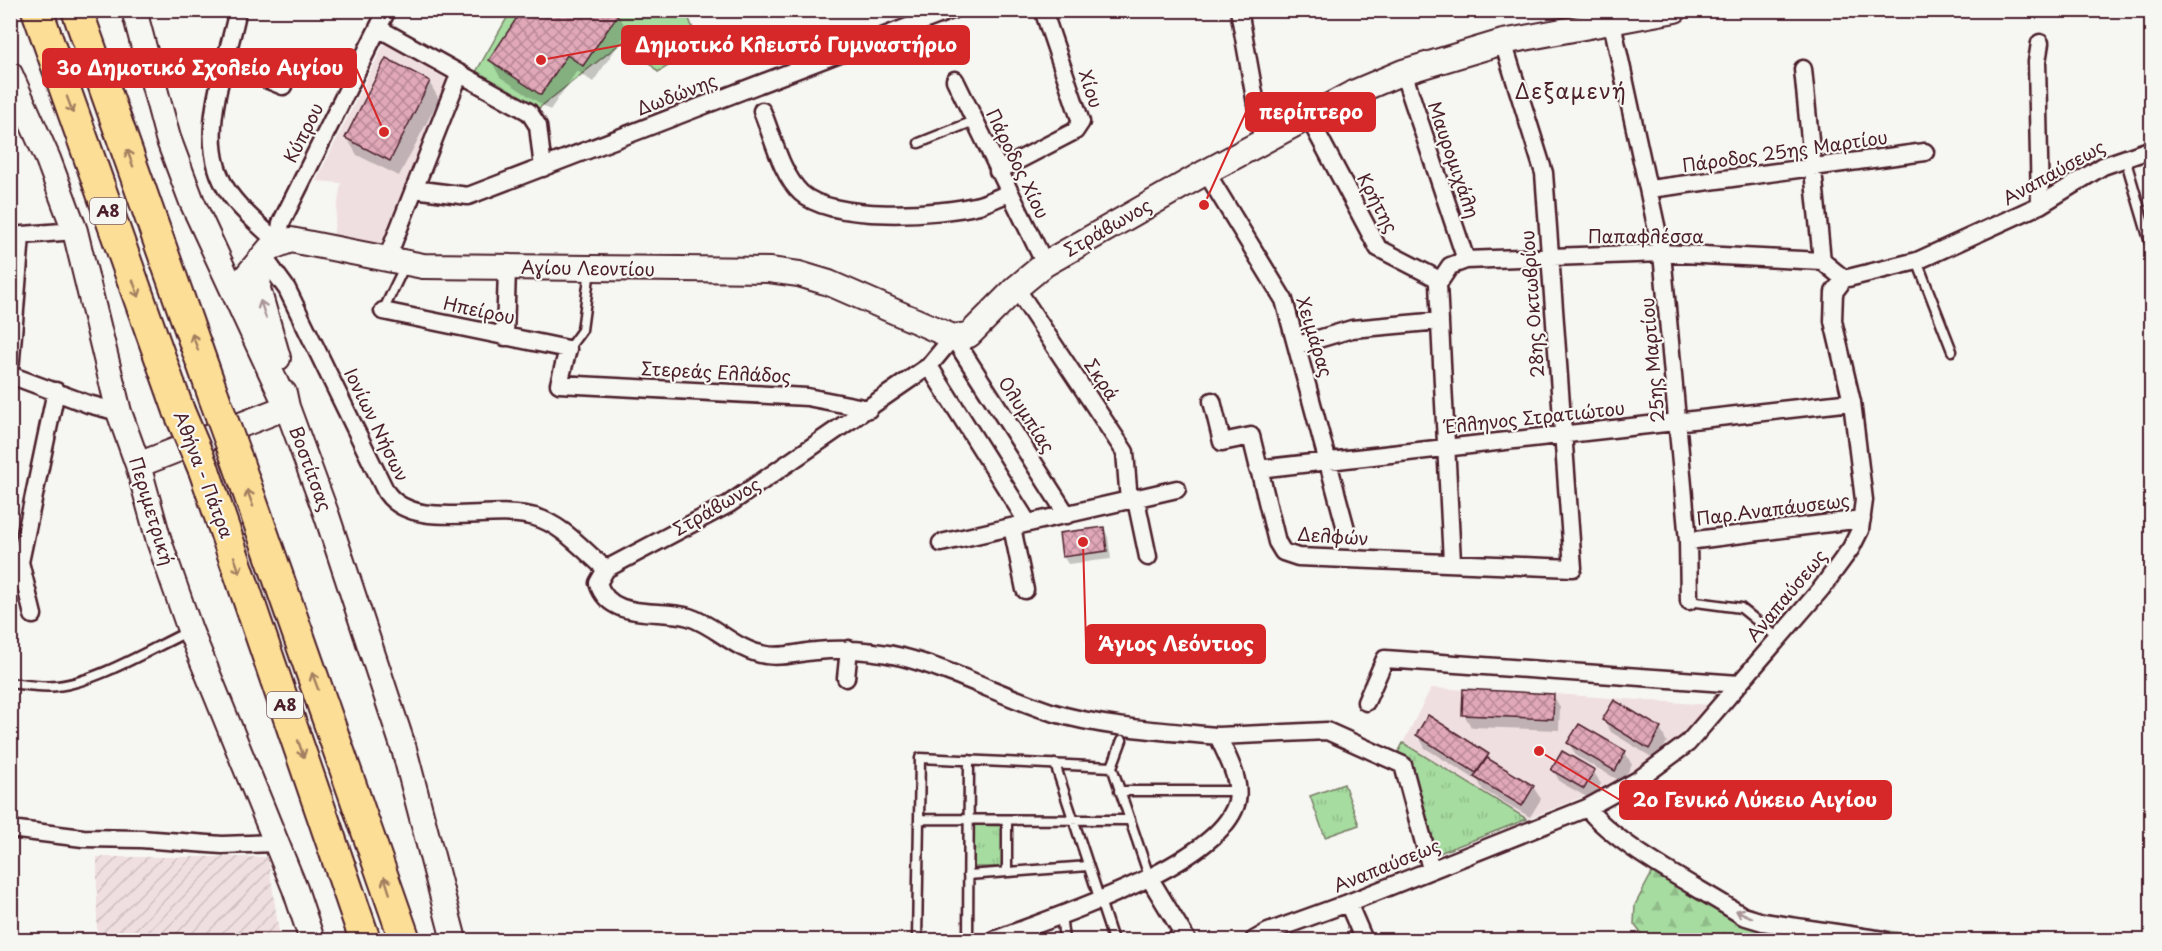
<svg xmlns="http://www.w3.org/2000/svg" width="2162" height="951" font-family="'Playpen Sans',sans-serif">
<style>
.built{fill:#f0dfe1}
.industrial{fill:url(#industrial-furrows)}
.forest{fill:url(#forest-firs);stroke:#787e66;stroke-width:1.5}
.park{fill:url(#park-tufts);stroke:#787e66;stroke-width:1.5}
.garden{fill:#a6dca0;stroke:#787e66;stroke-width:1.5}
.shadow{fill:#0003}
.building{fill:url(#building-cross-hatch);stroke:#4a1f2b;stroke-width:1.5}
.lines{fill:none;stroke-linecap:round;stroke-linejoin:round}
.lane-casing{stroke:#4a1f2b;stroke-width:13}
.street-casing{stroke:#4a1f2b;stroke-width:21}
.secondary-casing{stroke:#4a1f2b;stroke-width:28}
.highway-casing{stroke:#4a1f2b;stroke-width:34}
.lane{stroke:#f6f6f2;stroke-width:8}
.street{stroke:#f6f6f2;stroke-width:16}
.secondary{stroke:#f6f6f2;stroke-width:24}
.highway{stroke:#fcde96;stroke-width:30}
.highway-bridge-casing{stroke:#4a1f2b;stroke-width:34;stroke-linecap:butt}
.highway-bridge{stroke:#fcde96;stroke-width:30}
.oneway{stroke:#a37e60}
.oneway2{stroke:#a99598}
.labels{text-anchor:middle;stroke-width:4.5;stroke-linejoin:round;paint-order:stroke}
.shield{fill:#f6f6f2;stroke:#7e6067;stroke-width:1.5}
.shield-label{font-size:16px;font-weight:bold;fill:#4a1f2b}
.street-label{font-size:18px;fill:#4a1f2b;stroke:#f6f6f2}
.quarter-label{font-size:21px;letter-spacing:1.5px;fill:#4a1f2b;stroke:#f6f6f2}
.leader{fill:none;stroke:#d62828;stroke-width:2}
.callout-dot{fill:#d62828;stroke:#f6f6f2;stroke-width:2}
.callout{fill:#d62828;stroke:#d62828;stroke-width:2}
.callout-label{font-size:20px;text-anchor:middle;font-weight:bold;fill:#fff}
</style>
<defs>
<pattern id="industrial-furrows" width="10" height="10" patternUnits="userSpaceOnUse" patternTransform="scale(1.5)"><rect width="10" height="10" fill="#f0dfe1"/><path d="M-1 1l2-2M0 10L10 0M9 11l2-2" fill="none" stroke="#cfbfc1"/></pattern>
<pattern id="forest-firs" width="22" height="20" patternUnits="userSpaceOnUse" patternTransform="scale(1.5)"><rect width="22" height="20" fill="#a6dca0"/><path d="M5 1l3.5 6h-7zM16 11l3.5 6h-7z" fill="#90bc8a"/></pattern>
<pattern id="park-tufts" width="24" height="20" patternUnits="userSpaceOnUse" patternTransform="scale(1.5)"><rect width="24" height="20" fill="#a6dca0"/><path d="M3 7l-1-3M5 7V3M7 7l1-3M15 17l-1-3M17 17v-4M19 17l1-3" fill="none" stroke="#90bc8a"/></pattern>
<pattern id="building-cross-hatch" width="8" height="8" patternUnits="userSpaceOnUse" patternTransform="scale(1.5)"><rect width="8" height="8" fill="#e1a8b8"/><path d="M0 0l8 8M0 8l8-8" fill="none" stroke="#b88896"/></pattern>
</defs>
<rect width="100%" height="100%" fill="#f6f6f2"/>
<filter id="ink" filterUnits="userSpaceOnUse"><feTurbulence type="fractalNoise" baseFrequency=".0167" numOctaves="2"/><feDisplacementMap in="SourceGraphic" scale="12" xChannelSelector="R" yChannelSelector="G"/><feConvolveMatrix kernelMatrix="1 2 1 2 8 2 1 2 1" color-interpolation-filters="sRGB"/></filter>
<g filter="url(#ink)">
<path class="built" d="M385,42L444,75L447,84L384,241L378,245L333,236L341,183L316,181Z
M1431,688L1554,694L1711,705L1680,737L1628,775L1595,792L1527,819L1403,743Z"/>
<path class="industrial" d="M97,857H268L280,940H97Z"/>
<path class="forest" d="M1672,863L1748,910L1928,937L1927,940H1646L1634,924L1635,905L1654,869Z"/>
<path class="park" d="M1403,743L1527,819L1437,854L1411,762L1398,753Z
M1344,784L1359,825L1325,837L1310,796Z
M974,825L1003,826V867H974Z"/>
<path class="garden" d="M511,11H686L700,47L658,72L626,39L539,108L476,72Z"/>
<path class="shadow" d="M618,14L628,31L593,82L577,71L550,110L500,77L491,60Z
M429,82L439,99L399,176L357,155L347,138Z
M1104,529L1108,537L1111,559L1068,564L1063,556Z
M1553,695L1560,707L1559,730L1471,727L1464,714Z
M1615,702L1660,729L1667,742L1656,760L1611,732L1604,720Z
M1418,735L1488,755L1493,764L1533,787L1541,799L1530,817L1483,790L1478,781L1425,748Z
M1569,743L1625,752L1632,765L1622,782L1576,756Z
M1553,770L1594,772L1601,784L1592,800L1560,782Z"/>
<path class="building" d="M522,10H616L619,13L583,66L567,55L541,95L489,60Z
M386,58L430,81L390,161L345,138Z
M1104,527L1107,551L1062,557L1059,533Z
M1463,689L1554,694L1553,719L1462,715Z
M1614,700L1661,728L1649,749L1602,720Z
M1428,715L1489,754L1476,773L1416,735Z
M1579,724L1626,751L1615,771L1567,743Z
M1562,751L1595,770L1584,789L1551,770Z
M1487,758L1534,786L1522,806L1474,777Z"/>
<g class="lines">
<defs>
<path id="lane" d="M919,143L974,121
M2125,158L2152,250
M1917,261L1952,351
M383,311L405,265
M568,349L582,330L590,270
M1689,601L1741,608L1777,637
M10,683C26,685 42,688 57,686C96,682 151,649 187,632
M1055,764L1113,940
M1112,767L1150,879
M1119,791H1238
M920,819L1129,820
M1007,872V820
M968,875L1088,866
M1061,914L1064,940
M917,940L920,758L1112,767L1122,740
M968,940L969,760
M1166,940L1182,932"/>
<path id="street" d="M235,10L236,18C224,73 194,143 229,193C242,212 262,227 278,243
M1239,10L1263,143
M1612,23L1662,253L1688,541L1689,601
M378,28L529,112L538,126L543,168
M226,63L283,86
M1803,69L1822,261
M1403,72L1466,260
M955,80L1045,264
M762,111C773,137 781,174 801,193C832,222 940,215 979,205C989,202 999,197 1009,193
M1308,116L1378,248L1440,280
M998,171L1075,131L1081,122L1043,10
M1206,172L1284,300L1346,529
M414,189L468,196L952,10
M1650,189L1925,152
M2040,205L2037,62L2040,43
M10,236L75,231
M278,243L281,223L387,10
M263,256L287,289L386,492C414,533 492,504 535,517C563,525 584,551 606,569
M386,261L459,75
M1016,288L1125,452L1129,501
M383,311L568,349L559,384L807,397L869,409
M505,337L507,268
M1298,345L1352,329L1440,321
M929,366L1028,523
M10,371L21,236
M10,375L88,404L119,412
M1212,401L1222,442L1251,436L1277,542L1283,552L1298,557L1573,568L1544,173L1503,42
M1258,469L1852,402
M1136,500L1148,557
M1067,515L953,337L929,366L729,504L606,569L598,583C610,622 659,608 689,617C717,626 736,651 766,655C783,658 800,652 816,651C846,648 873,650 902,657C954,670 1001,696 1051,712C1104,728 1163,731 1218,736
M1012,527L1025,590
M1688,541L1862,519
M941,543L1177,489
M1452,562L1438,284L1450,266L1466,260L1662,253L1822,261L1844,279
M33,615L20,562L56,391
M846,678L849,649
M1366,702L1385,659L1739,684
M1587,808C1619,848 1698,887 1743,916L1763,922L1883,940
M10,829L83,838L141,839L222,845L275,843
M1150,879L1187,940
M1348,903L1364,940
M994,940C1051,918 1222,865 1237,801C1241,779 1226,755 1218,736L1327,731L1403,765L1431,869
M1254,940L1268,932L1348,903L1587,808L1638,780L1688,743L1821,589L1851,548L1860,530L1864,500L1852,402L1833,321L1834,292L1844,279L1917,261L2040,205L2103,166L2152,149"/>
<path id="secondary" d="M134,10L168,138L192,202L287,407L327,516L404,749L454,940
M10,74L48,159L75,231L119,412L138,465L159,541L190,630L295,889L312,940
M260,262L258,289L278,358
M232,286L244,279L270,248L291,240L423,266L769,270L799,274L829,283L953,337L969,335L1016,288L1045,264L1206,172L1353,93L1403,72L1503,42L1675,10
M138,465L287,407L284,393"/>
<path id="highway" d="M37,10L179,411
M77,10L214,397
M236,457L405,940
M204,470L365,940"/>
</defs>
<use href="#lane" class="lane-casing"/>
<use href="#street" class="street-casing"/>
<use href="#secondary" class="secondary-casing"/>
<use href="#highway" class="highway-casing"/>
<use href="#lane" class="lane"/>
<use href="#street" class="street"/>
<use href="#secondary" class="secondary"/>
<use href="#highway" class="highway"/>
<defs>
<path id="highway-bridge" d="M214,397L236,457
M179,411L204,470"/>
</defs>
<use href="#highway-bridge" class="highway-bridge-casing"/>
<use href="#highway-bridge" class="highway-bridge"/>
</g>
<defs><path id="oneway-shaft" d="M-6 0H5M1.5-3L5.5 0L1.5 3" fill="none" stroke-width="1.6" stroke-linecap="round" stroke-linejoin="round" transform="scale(1.5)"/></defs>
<g class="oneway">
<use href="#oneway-shaft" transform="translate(70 105) rotate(70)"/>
<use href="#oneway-shaft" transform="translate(130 158) rotate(-110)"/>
<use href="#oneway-shaft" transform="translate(136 289) rotate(70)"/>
<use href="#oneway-shaft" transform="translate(195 342) rotate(-110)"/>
<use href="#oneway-shaft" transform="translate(250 498) rotate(-110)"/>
<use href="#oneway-shaft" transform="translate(237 565) rotate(71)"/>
<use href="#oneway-shaft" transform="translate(315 681) rotate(-110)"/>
<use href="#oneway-shaft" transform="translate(301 749) rotate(71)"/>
<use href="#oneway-shaft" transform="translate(387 885) rotate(-108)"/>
</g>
<g class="oneway2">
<use href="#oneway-shaft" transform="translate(263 309) rotate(-108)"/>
<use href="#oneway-shaft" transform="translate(1744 914) rotate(-156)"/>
</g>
</g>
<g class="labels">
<g class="shield">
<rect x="90" y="198" width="36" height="26" rx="4.5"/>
<rect x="267" y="692" width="36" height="26" rx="4.5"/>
</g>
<g class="shield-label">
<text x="108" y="217">Α8</text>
<text x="285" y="711">Α8</text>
</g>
<g class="street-label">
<text transform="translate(1090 89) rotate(72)" y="6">Χίου</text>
<text transform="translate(677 95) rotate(-21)" y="6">Δωδώνης</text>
<text transform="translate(304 133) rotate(-63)" y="6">Κύπρου</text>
<text transform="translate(1785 152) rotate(-8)" y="6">Πάροδος 25ης Μαρτίου</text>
<text transform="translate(1453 160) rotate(71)" y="6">Μαυρομιχάλη</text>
<text transform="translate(1017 164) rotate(64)" y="6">Πάροδος Χίου</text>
<text transform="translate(2054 173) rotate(-29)" y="6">Αναπαύσεως</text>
<text transform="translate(1377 203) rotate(62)" y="6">Κρήτης</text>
<text transform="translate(1108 228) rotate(-30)" y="6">Στράβωνος</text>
<text x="1646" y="243">Παπαφλέσσα</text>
<text transform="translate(588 269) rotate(1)" y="6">Αγίου Λεοντίου</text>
<text transform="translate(1533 304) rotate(-94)" y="6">28ης Οκτωβρίου</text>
<text transform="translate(479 311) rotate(12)" y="6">Ηπείρου</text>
<text transform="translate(1314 337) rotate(73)" y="6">Χειμάρας</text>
<text transform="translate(1653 360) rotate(-95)" y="6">25ης Μαρτίου</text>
<text transform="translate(716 373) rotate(3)" y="6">Στερεάς Ελλάδος</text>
<text transform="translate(1101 380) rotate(56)" y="6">Σκρά</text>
<text transform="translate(1026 415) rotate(57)" y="6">Ολυμπίας</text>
<text transform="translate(1535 418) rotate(-6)" y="6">Έλληνος Στρατιώτου</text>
<text transform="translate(376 425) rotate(64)" y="6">Ιονίων Νήσων</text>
<text transform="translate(310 469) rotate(70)" y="6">Βοστίτσας</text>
<text transform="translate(203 475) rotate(69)" y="6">Αθήνα - Πάτρα</text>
<text transform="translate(717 507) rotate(-30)" y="6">Στράβωνος</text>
<text transform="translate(1773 510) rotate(-7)" y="6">Παρ.Αναπάυσεως</text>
<text transform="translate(151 511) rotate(73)" y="6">Περιμετρική</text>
<text transform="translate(1333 537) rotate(4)" y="6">Δελφών</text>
<text transform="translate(1787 596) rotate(-50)" y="6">Αναπαύσεως</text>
<text transform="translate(1387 866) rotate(-22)" y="6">Αναπαύσεως</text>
</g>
<g class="quarter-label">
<text x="1571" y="99">Δεξαμενή</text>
</g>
</g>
<path class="leader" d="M541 60L622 45M384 132L356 68M1204 205L1246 112M1083 542L1086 644M1539 751L1620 800"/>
<g class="callout-dot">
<circle cx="541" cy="60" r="6"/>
<circle cx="384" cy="132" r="6"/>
<circle cx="1204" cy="205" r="6"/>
<circle cx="1083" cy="542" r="6"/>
<circle cx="1539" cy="751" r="6"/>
</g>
<g class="callout">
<rect x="622" y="26" width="347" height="38" rx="6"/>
<rect x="43" y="49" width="313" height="38" rx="6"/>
<rect x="1246" y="93" width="129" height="38" rx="6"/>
<rect x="1086" y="625" width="179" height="38" rx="6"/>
<rect x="1620" y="781" width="271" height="38" rx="6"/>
</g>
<g class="callout-label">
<text x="796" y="52">Δημοτικό Κλειστό Γυμναστήριο</text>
<text x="200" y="75">3ο Δημοτικό Σχολείο Αιγίου</text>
<text x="1311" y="119">περίπτερο</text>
<text x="1176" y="651">Άγιος Λεόντιος</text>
<text x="1755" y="807">2ο Γενικό Λύκειο Αιγίου</text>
</g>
<rect width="2162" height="951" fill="none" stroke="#f6f6f2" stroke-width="36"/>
<rect x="18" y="18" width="2126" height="915" fill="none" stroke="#4a1f2b" stroke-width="2" filter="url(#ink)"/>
</svg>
